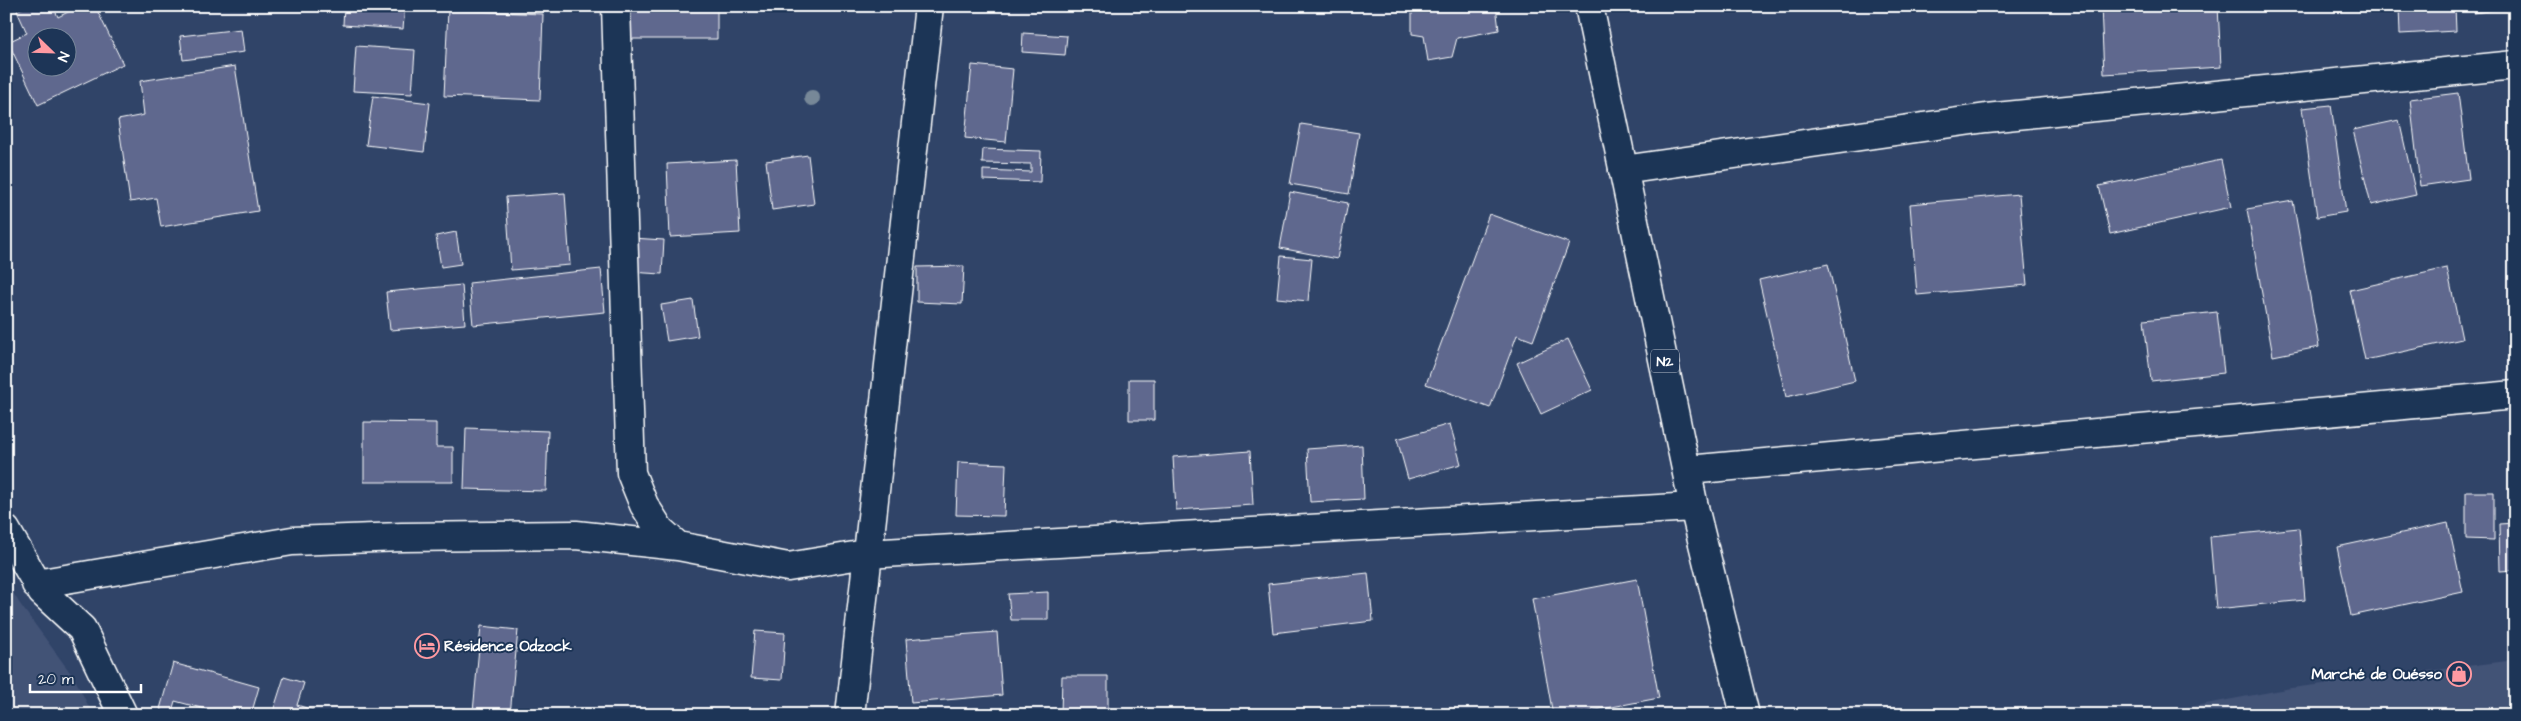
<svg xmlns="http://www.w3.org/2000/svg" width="2521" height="721" font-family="'Architects Daughter',sans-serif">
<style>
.built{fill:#425276}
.building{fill:#5e678e;stroke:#fff;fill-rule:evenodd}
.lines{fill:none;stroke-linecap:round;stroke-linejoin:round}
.street-casing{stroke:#fff;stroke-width:31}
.highway-casing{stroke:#fff;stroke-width:31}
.street{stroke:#1d3557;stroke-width:28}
.highway{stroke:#1d3557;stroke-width:28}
.tree{fill:#778898}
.labels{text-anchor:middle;stroke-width:4;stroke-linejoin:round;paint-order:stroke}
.shield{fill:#1d3557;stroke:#bbc2cd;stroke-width:1}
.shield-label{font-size:14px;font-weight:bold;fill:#fff}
.poi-label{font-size:15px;font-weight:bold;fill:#fff;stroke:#1d3557;text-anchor:start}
</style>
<rect width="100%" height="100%" fill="#304468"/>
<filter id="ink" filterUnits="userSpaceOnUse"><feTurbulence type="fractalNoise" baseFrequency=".02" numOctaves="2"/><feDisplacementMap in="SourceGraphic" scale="10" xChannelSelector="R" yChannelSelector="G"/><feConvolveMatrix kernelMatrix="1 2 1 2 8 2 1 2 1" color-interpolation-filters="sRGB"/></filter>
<g filter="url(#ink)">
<path class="built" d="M6,581L20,604L75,679L93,715H6Z
M2515,660V715H2147L2291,688Z"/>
<path class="building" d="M26,6H53L58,17L80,6H95L123,64L38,105L8,42L27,33L17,11ZM38,38H68V68H38Z
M344,6H405L403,29L343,25Z
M1412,6H1496L1499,30L1457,38L1452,57L1428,61L1424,36L1412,34Z
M2101,6H2218L2221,67L2104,74Z
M2399,6H2455L2456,31L2400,34Z
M2473,6H2515V7L2474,13Z
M627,7L717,8V39H627Z
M448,10L543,14L540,100L444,96Z
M241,29L244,52L183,60L180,36Z
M1023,33L1067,36L1065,55L1022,52Z
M356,46L415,50L412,94L353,91Z
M972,65L1013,69L1006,142L965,138Z
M235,66L258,211L161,227L156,198L130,202L118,120L144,115L140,81Z
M2458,93L2469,179L2420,186L2410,99Z
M373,96L430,103L424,152L366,145Z
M2331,105L2346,212L2317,217L2302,108Z
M2399,120L2416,195L2371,205L2353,130Z
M1301,124L1359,133L1349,194L1290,184Z
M983,149L1041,151L1040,182L983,180V170L1031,172V164L982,163Z
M808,155L814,204L772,210L766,161Z
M736,160L740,233L670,237L667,164Z
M2221,160L2231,207L2110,234L2099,186Z
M1290,192L1348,203L1337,259L1280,248Z
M565,193L570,265L511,270L506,197Z
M2019,194L2027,285L1917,295L1910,204Z
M2293,201L2319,347L2273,356L2247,209Z
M1489,214L1569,243L1533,341L1517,335L1490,408L1426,384Z
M456,232L461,264L441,267L436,236Z
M632,238L664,240L662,274L630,272Z
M1281,256L1312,259L1308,301L1277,298Z
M1828,264L1855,381L1786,397L1759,280Z
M964,266L962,304L917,302V267Z
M2447,268L2462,339L2365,360L2350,290Z
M601,269L605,312L473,325L469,283Z
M462,285L465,324L390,330L386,292Z
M693,300L698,336L667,341L661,305Z
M2217,312L2224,373L2151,381L2144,320Z
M1568,339L1592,390L1541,414L1517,363Z
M1129,379H1154V420H1129Z
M364,422L436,423V447H453V482H364Z
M1450,424L1461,464L1408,479L1397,439Z
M466,428L548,431L546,491L464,489Z
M1362,445L1364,499L1310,502L1307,449Z
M1250,451L1253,505L1176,510L1173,457Z
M958,462L1006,464L1004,516L956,515Z
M2466,492H2494V540L2466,539Z
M2448,523L2463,592L2351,616L2337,547Z
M2515,523V570L2500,571L2499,524Z
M2299,528L2305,600L2216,609L2210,537Z
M1368,573L1373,621L1273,633L1268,584Z
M1637,579L1659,698L1570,715H1553L1532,599Z
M1048,592V620H1011L1008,594Z
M481,626L518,630L510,715L473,712Z
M755,631L785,633L782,680L751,678Z
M997,632L1002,695L911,703L906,639Z
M173,663L259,687L251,715H215L216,712L175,701L171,715H168L160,709Z
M1062,676H1108V715H1061Z
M284,677L304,683L297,705L313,710L311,715H272Z"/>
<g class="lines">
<defs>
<path id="street" d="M616,6L631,473L644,505L660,530L678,546L788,567L866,554L1694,507
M1623,170L1986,118L2515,65
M1688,470L2515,395
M6,530L42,592L82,629L123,715
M36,584L292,541L402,537L576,535L678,546
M850,715L929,6"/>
<path id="highway" d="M1589,6L1694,507L1745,715"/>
</defs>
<use href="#street" class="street-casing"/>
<use href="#highway" class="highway-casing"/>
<use href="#street" class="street"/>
<use href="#highway" class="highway"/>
</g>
<circle class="tree" cx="812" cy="98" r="8"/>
</g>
<defs>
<symbol id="hotel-ring" viewBox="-11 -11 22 22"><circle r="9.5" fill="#1d3557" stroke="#ff9aa2" stroke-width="1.5"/><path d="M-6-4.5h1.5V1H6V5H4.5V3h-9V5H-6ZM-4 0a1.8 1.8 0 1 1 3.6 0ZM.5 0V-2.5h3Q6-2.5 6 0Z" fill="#ff9aa2"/></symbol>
<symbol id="shop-ring" viewBox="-11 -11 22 22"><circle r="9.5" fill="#1d3557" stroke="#ff9aa2" stroke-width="1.5"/><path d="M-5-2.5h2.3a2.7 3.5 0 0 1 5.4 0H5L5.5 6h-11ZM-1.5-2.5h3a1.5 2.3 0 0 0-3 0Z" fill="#ff9aa2"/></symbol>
</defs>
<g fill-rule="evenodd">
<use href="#hotel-ring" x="413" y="632" width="28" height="28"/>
<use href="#shop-ring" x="2445" y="660" width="28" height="28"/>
</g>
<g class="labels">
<rect class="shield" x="1651" y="349.5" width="28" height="23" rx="4"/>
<g class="shield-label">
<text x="1665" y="366">N2</text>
</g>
<g class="poi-label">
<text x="444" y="651">Résidence Odzock</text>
<text x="2442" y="679" text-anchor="end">Marché de Ouésso</text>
</g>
</g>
<rect width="2521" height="721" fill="none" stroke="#1d3557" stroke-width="25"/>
<rect x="12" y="12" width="2496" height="696" fill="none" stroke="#fff" stroke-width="2" filter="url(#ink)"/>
<g transform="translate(52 52) rotate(113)"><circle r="24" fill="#1d3557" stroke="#77869a"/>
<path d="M0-4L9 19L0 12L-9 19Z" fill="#ff9aa2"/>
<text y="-8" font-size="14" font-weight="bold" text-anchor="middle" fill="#ffffff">N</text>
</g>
<path d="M30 684v8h111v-8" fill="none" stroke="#ffffff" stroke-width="2.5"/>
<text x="38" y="684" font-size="15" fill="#ffffff" stroke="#1d3557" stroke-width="4" paint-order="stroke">20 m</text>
</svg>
